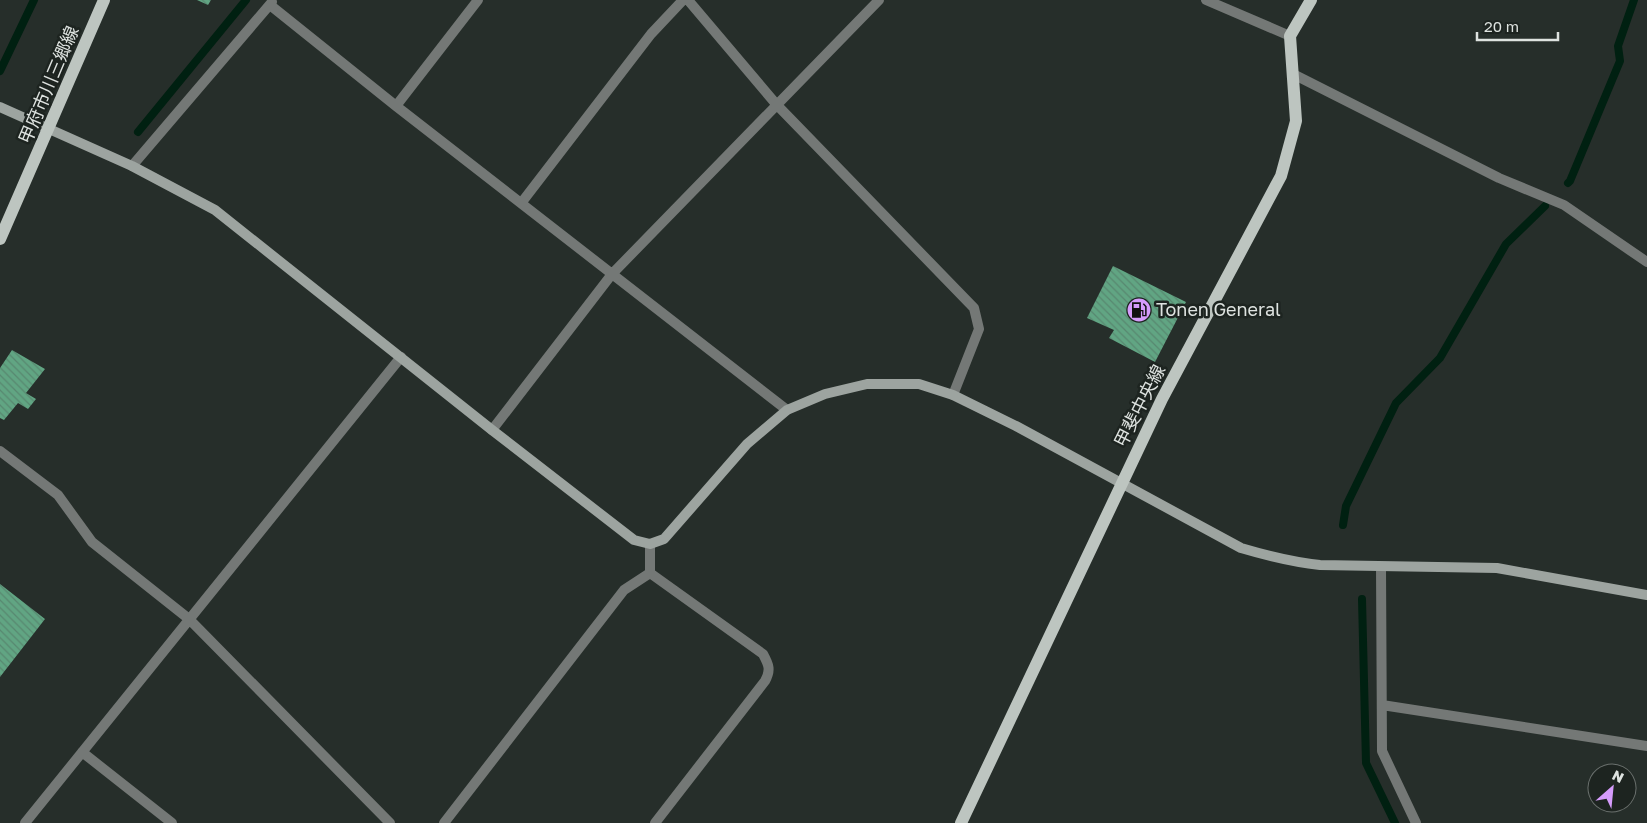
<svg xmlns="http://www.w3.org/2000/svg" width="1647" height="823" font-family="'Golos Text','Noto Sans JP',sans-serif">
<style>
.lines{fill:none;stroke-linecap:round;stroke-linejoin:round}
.stream{stroke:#002011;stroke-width:8}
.building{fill:url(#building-back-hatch)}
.street{stroke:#747876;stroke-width:10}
.secondary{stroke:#9da4a0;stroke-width:10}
.primary{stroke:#bdc5c0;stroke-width:12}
.labels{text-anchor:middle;stroke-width:5;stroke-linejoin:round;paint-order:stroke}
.street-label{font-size:18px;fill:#dee3e0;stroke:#1d2420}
.poi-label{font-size:18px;fill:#dee3e0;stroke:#1d2420;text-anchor:start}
</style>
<defs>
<pattern id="building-back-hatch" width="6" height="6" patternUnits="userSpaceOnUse" patternTransform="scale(1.25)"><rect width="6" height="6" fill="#61a583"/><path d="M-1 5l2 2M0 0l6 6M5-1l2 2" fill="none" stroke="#588870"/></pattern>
</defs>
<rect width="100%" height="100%" fill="#262e2a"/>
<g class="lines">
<path class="stream" d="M0,71L34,0
M138,132L246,0
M1568,183L1570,181L1620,61L1618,46L1634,0
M1343,525L1346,506L1396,403L1440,358L1506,244L1545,206
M1362,599L1366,763L1395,823"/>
</g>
<path class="building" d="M197,0H211L208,5Z
M1113,266L1186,302L1155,362L1109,338L1114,330L1087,318Z
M12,350L45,369L26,393L36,399L28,409L18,403L4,420L0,418V368Z
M0,584L45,619L0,677Z"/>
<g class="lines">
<path class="street" d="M688,0L776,104L974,308L979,329L953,395
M1206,0L1290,36
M270,5L396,106L787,410
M1293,74L1499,178L1564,205L1647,262
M396,106L478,0
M132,166L272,2
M522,202L651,34L683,0
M492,430L612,274L879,0
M0,451L58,495L92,542L189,619L390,823
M1381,567L1382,751L1416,823
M650,573L763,654C769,665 771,670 765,681L655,823
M1382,705L1647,746
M82,752L172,823
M25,823L401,357
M444,823L624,590L650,573V544"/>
<path class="secondary" d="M0,107L132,166L215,210L492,430L634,540L650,544L664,539L747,444L787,410L825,394L867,384H919L953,395L1016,426L1241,548C1268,556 1292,562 1320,565L1497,568L1647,595"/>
<path class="primary" d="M0,239L104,0
M961,823L1162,399L1281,176L1296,121L1290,36L1311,0"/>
</g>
<defs>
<symbol id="fuel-disc" viewBox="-11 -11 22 22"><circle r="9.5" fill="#d59bfb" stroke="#1d2420"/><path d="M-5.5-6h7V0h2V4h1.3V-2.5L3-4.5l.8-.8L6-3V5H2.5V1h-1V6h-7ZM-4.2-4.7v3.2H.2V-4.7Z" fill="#111"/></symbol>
</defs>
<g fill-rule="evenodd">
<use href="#fuel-disc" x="1125" y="296" width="28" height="28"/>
</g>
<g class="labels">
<g class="street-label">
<text transform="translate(49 85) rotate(-67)" y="6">甲府市川三郷線</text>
<text transform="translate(1140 406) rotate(-63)" y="6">甲斐中央線</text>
</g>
<g class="poi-label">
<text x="1156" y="316">Tonen General</text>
</g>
</g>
<g transform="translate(1612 788) rotate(27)"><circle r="24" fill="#1d2420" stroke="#6a706d"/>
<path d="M0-4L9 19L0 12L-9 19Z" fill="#d59bfb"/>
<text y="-8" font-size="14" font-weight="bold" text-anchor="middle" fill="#dee3e0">N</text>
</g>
<path d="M1477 32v8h81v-8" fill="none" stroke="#dee3e0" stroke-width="2.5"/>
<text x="1484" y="32" font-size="15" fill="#dee3e0" stroke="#1d2420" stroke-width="4" paint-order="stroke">20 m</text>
</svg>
